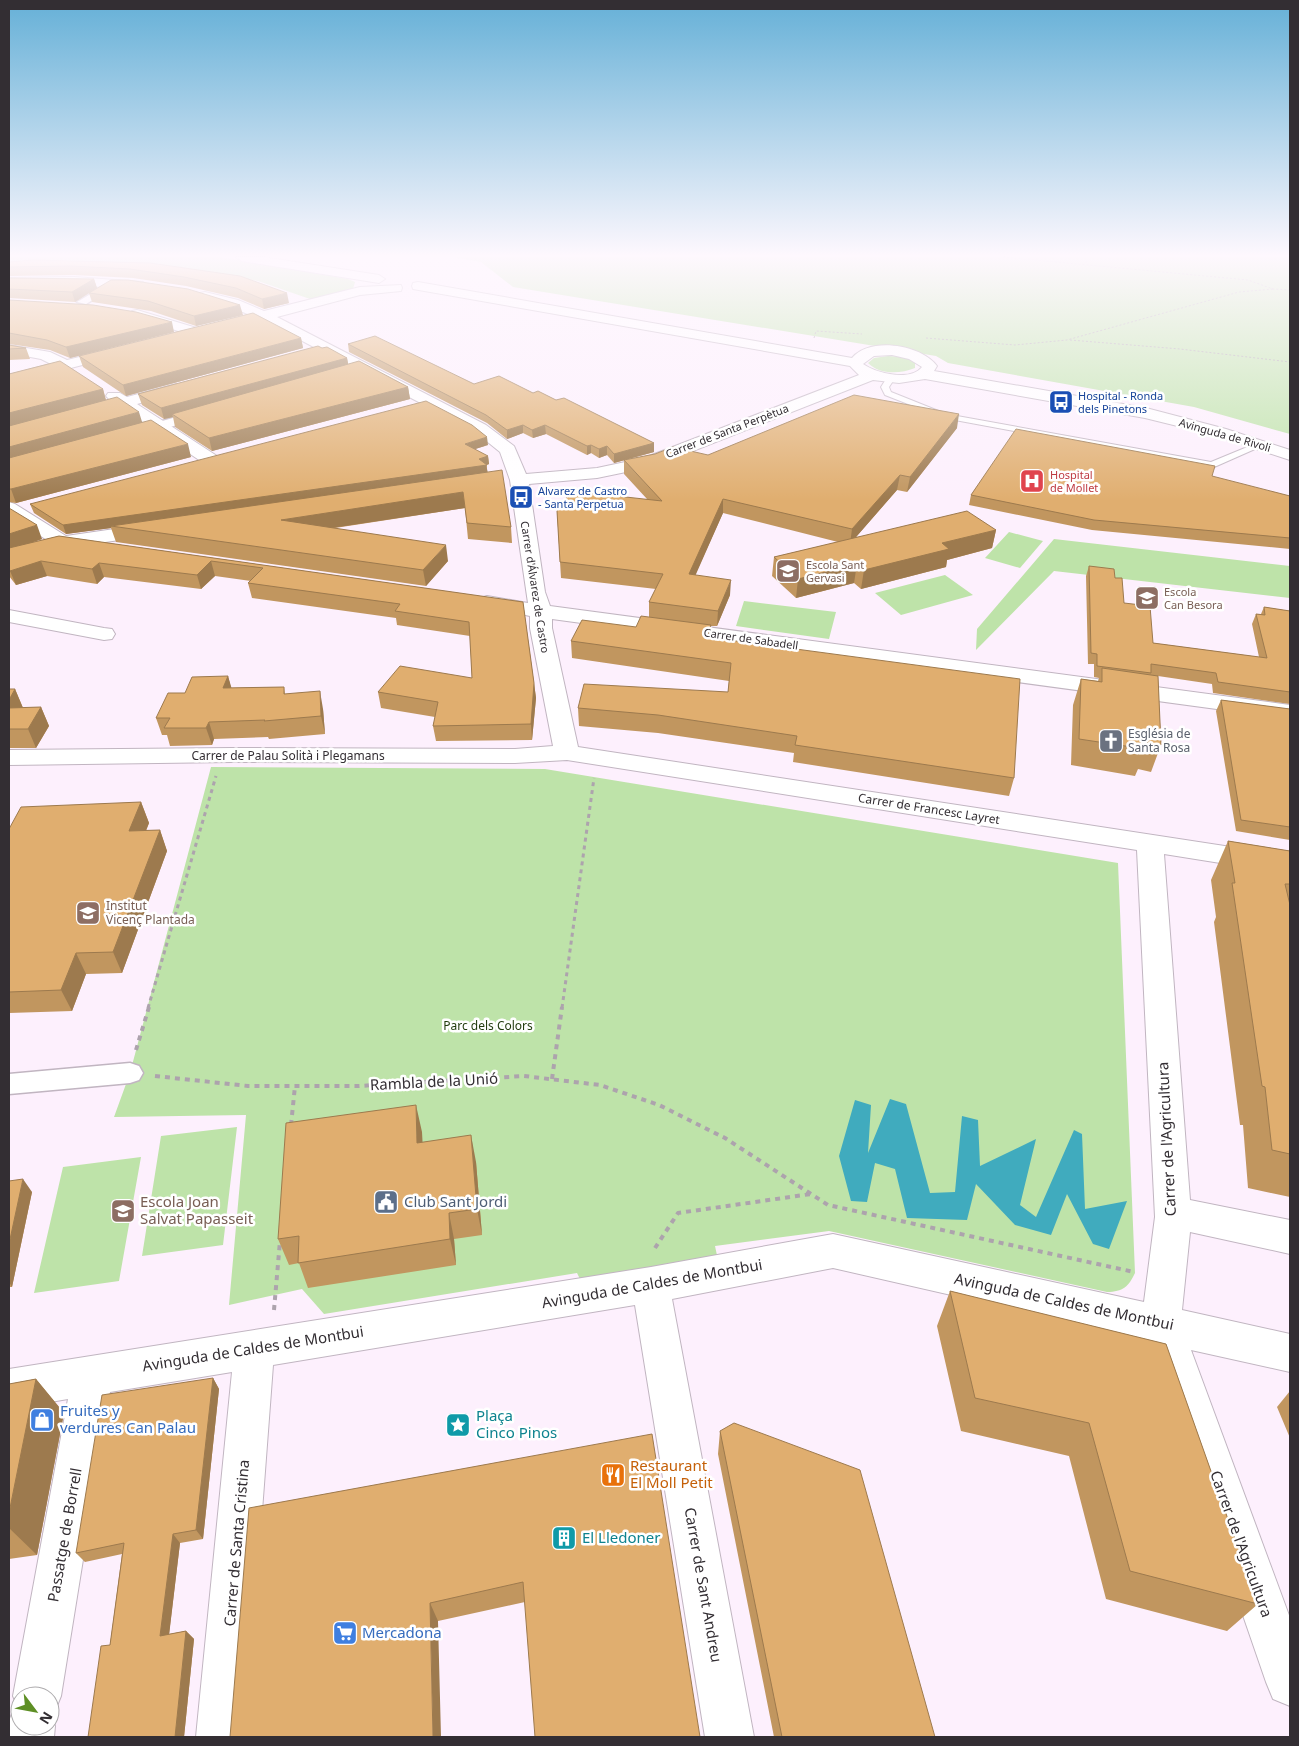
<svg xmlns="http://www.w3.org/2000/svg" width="1299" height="1746" font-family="'Noto Sans',sans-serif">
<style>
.green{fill:#bee3a9}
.water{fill:#40abbe}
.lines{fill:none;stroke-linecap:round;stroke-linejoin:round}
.service-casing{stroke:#c1b5c1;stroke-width:2}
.pedestrian-casing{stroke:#c1b5c1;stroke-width:3}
.minor-casing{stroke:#c1b5c1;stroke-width:2}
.path-far2{stroke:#ada3ad;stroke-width:1;stroke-dasharray:2 2;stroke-linecap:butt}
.path-far1{stroke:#ada3ad;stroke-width:3;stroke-dasharray:4 4;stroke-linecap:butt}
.path{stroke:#ada3ad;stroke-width:4;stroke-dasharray:5 5;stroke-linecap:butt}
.service{fill:#fff;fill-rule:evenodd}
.pedestrian{fill:#fff;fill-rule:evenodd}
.minor{fill:#fff;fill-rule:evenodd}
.wall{fill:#c1965f}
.shaded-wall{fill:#9d7a4e}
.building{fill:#e0ae6f;stroke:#9d7a4e}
.labels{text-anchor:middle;stroke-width:5;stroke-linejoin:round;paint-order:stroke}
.far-transit-label{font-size:11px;fill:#164399;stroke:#fff;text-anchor:start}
.far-street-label{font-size:11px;fill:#332e33;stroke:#fff}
.far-health-label{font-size:11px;fill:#be3a42;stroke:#fff;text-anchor:start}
.far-education-label{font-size:11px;fill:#785e54;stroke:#fff;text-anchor:start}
.worship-label{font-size:12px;fill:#5b616d;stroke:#fff;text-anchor:start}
.street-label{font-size:12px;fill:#332e33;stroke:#fff}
.education-label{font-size:12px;fill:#785e54;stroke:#fff;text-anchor:start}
.park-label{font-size:12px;fill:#1f390b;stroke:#fff}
.near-street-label{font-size:15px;fill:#332e33;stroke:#fff}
.near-education-label{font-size:15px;fill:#785e54;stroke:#fff;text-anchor:start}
.near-service-label{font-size:15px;fill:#4e5e75;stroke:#fff;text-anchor:start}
.near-shop-label{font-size:15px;fill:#366cbe;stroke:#fff;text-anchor:start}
.near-culture-label{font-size:15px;fill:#0d838f;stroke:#fff;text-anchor:start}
.near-food-label{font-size:15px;fill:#c56008;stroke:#fff;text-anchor:start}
</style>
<rect width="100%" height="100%" fill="#fdf0fd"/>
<path class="green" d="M9,257H221L348,279L355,282L353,289L310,299L258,281L187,268L49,261L9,262Z
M452,257H1290V434L1194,407L948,363L936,356L513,287L481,262Z
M888,356L904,357L915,362V368C900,374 880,375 868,363L874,358Z
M1009,532L1043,541L1020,568L985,558Z
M1054,539L1290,566V598L1054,571L976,650L977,629Z
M945,575L973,595L901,615L875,593Z
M744,601L836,612L829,639L736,626Z
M211,767L545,769L1118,863L1135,1273C1129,1286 1123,1292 1107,1292L829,1231L715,1246L718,1260L582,1283L577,1273L324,1314L302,1289L229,1305L246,1115L114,1117L130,1073Z
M237,1127L223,1245L142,1256L161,1136Z
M141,1157L119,1281L34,1293L63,1167Z"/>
<path class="water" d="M890,1099L906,1104L930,1193L955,1192L962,1116L978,1120L980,1166L1036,1139L1020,1205L1036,1217L1074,1130L1082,1134L1085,1209L1127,1201L1109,1249L1093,1244L1067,1194L1051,1235L1015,1225L976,1184L967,1220L907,1218L895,1169L875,1163L867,1202L851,1201L839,1156L855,1100L871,1105L868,1153Z"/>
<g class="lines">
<defs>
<path id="service" d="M888,376L895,378L889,387L891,392L946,414L1211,462L1257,443L1264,445L1212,468L944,418L885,395L881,387Z"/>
<path id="pedestrian" d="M111,282L116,285L114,287L86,304L77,302Z
M201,410L205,411L207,414L205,417L139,436L133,432L134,429Z
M130,1063L139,1066L143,1073L139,1080L130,1083L9,1094V1074Z"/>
<path id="minor" d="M236,257H263L379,275L385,279L379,283L242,261Z
M74,277L143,282L149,286L143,290L74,285L9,286V278Z
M418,282L852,358C870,336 922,345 937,366L934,371L1146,408L1226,429L1290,450V460L1214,435L1145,418L925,379L899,383L873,380L655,466L597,478L529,484L545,592L550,606L1290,705V719L552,619V628L578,747L1290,856V874L1164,854L1190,1200L1290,1220V1254L1190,1232L1182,1310L1290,1334V1372L1191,1350L1290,1618V1706L1273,1699L1266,1682L1148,1340L833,1268L672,1299L754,1737H705L635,1305L273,1365L245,1737H196L232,1372L110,1392L61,1696L54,1713L51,1714L55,1726L54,1737H9V1721L14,1709L18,1707L13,1696L68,1399L9,1409V1369L651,1267L833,1234L1144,1302L1155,1217L1137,850L567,760L515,763L232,762L9,765V750L232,748L515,749L553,746L530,628V616L480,606L477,602L480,598L487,596L528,603L510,480L500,452L474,431L268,323L262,320L250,321L248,318L250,315L228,306L200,299L198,296L200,293L205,292L238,300L264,311L360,287L401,285L402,288L401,291L360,295L277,317L486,425L514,446L526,474L597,468L644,458L859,375L850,366L413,289L412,286L413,283ZM892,355L909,359L922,367C910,382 876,373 863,364L874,356ZM20,1696H50V1726H20Z
M137,310L200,329L202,332L195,336L132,317L130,314L132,311Z
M9,345L50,352L67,360L116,348L123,352L121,355L9,384V375L51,364L41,359L9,353Z
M176,384L184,389L181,392L137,404L217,456L220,460L217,464H205L122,408L89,417L81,412L83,409L111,401L106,396L108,393H120L127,397Z
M9,502L15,504L66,536L149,524L156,526L158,530L156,534L149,536L98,543L100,546L97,550L90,552L63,548L9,563V551L47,540L9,516Z
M9,610L104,628L112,629L115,634L112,639L104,640L9,622Z"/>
</defs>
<use href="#service" class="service-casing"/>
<use href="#pedestrian" class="pedestrian-casing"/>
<use href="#minor" class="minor-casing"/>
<path class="path-far2" d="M1003,257L1248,280L1273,289L1290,290
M1086,263L1089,257
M814,338L816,331L862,334
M926,338L1015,345L1067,340L1239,292L1273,289
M1070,340L1180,349L1290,362"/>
<path class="path-far1" d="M148,1008L216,776
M562,1008L594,778"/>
<path class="path" d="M136,1050L149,1007
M155,1076L248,1086H359L524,1076L600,1085L659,1105L725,1138L828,1205L1134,1272
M552,1079L562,1007
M291,1125L295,1086
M655,1248L678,1213L811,1194
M274,1310L280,1241"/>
<use href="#service" class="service"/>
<use href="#pedestrian" class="pedestrian"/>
<use href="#minor" class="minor"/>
</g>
<path class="wall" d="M9,262L150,263L289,303L264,309L238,298L186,286L133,278L74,275L9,276V277Z
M9,278L94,279L97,288L243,315L196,326L151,311L92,302L89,293L75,302L9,298Z
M9,300L174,332L70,358L50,350L9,344Z
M301,338L303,348L126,396L83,367L79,356Z
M348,344L474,384L533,393L556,400L654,443V452L614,463L607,455L599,458L591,453L587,455L546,434L533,438L523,433L507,439L487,423L349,352Z
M9,345L26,348L30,359L9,360Z
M322,348L347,358L348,364L408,387L410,399L212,451L175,427L173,417L164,419L142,405L138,394Z
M9,374L103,389L106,400L142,422L191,457L16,503L9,502Z
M957,428L907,492L897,490L856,537L996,530L992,548L947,560L946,567L861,589L854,583L796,598L772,576L774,557L838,542L723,513L695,575L730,595L717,626H711L710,638L1014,778L1009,796L793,762L794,753L658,733L579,726L578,708L728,692L729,681L572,658L571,641L636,627L649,617V602L656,589L561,578L557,511L647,499L624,474V460L708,455Z
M488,445L475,449L488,456L489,464L487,465V472L511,527L512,543L468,539L465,508L335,528L448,561L426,586L116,542L111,528L66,534L34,513L30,504Z
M971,495L1290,496V549L1092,530L969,505Z
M9,508L42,539L31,543L59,536L523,602L536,698L532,740L436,741L433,726L435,717L381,708L378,692L472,678L470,636L397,625L396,618L252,598L248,583L251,581L215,576L201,589L104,577L97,584L47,576L16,585L9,576Z
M1089,566L1115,578L1124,603L1153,643L1259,657L1252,624L1256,614H1261L1264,607L1290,611V704L1213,693L1212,684L1158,676L1161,745L1151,772L1138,769L1135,776L1071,765L1073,705L1081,679L1098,681L1099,678L1094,677V664H1088L1086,576Z
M228,676L231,688L284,687L285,694L323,709L325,734L269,739L268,737L214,739L212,745L170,746L167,735H162L156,718L185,693Z
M9,689H15L23,708L41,707L49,726L36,748H9Z
M1221,700L1290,709V840L1236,831L1216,711Z
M141,802L149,823L146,831L160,830L167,851L122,973L86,974L72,1011L9,1013V829Z
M1228,841L1290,851V1197L1248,1188L1243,1125H1240L1214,922L1216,917L1211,880Z
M422,1132V1142L476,1162L482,1235L454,1239L456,1265L308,1288L299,1263L289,1265L278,1239Z
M9,1181L32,1192L12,1287H9Z
M950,1291L1166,1344L1258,1604L1227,1631L1106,1599L1069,1456L961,1431L937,1326Z
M213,1378L219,1389L203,1539L180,1543L169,1634L186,1631L194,1639L184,1737H88L110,1645L122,1554L85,1562L76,1553Z
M36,1379L64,1413L37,1555L9,1559V1384Z
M1290,1391V1438L1277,1407Z
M720,1431L935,1737H774L718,1454Z
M652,1434L525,1602L438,1621L230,1737Z"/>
<path class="shaded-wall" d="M94,279L97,288L75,302L72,292Z
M287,293L289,303L264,309L262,299Z
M240,305L243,315L196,326L194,316Z
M172,322L174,332L70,358L66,347Z
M301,338L303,348L126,396L123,385Z
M347,358L349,368L172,414L173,417L164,419L161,408Z
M408,387L410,399L212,451L209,438Z
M103,389L106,401L9,427V413Z
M139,412L143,425L9,462V447Z
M959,414L957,428L907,492L910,477Z
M523,425V433L507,439V430Z
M545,425L546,434L533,438L532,430Z
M487,437L488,445L466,452L465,444Z
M654,443V452L614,463V454Z
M188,444L191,457L16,503L11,489Z
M591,445V453L587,455V446Z
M607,446V455L599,458V449Z
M488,456L489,464L486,465L488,473L111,526V528L66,534L63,525L479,459Z
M900,475L897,490L850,544L852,529Z
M463,492L465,508L285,535L281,520Z
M723,499V513L689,590V574Z
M37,525L42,539L9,550V534Z
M996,530L992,548L947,560L946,567L861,589L864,570L942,543Z
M446,545L448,561L426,586L423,570Z
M41,561L47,576L16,585L10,571Z
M211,561L215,576L201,589L197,575Z
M99,563L104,577L97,584L92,569Z
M857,564L854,583L796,598L798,579Z
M731,580L730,595L717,626L718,611Z
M711,625L710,642L706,637Z
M228,676L233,693L223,688Z
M534,683L536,698L532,740L531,724Z
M15,689L23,708L9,719V700Z
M320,691L323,709L325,734L321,716Z
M41,707L49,726L36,748L28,729Z
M209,722L214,739L212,745L206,728Z
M141,802L149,823L137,852L129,831Z
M160,830L167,851L122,973L113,952Z
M76,953L86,974L72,1011L61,990Z
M416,1105L422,1132L424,1170L417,1143Z
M471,1135L476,1162L482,1235L477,1209Z
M23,1179L32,1192L12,1287L9,1282V1244Z
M449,1213L454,1239L456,1265L450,1239Z
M213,1378L219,1389L203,1539L196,1530Z
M36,1379L64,1413L37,1555L9,1528V1513Z
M173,1534L180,1543L168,1644L160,1636Z
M430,1603L438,1621L441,1737H433Z
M186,1631L194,1639L184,1737H175Z"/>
<path class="building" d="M33,260L150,263L240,276L287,293L262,299L236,288L184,277L130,269L71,266L9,267V262Z
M9,278L94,279L72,292L9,289Z
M111,280H128L188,289L240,305L194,316L148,301L89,293Z
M9,300L93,305L136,312L172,322L66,347L47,340L9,333Z
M253,313L301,338L123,385L79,356Z
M375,336L474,384L499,376L533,393L538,391L556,400L564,398L654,443L614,454L607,446L599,449L591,445L587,446L545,425L532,430L523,425L507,430L486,415L348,344Z
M9,345L26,348L9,349Z
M318,346L322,348L327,347L347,358L161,408L138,394Z
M60,361L103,389L9,413V374Z
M359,361L408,387L209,438L172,414Z
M854,395L959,414L910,477L900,475L852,529L723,499L689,574L731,580L718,611L649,602L663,574L560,562L557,511L571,491L662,501L624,460L655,454L673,447L708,455Z
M117,397L139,412L9,447V426Z
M426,401L472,425L487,437L465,444L488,456L479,459L487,465L63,525L30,504Z
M151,420L188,444L11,489H9V458Z
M1016,429L1215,466L1212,476L1290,496V538L1094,520L971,495Z
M502,470L511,527L467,523L463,492L281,520L446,545L423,570L111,526Z
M9,508L37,525L9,534Z
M967,511L996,530L942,543L949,549L864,570L857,564L798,579L774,557Z
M59,536L523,602L534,683L531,724L433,726L438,702L378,692L400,666L472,678L469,622L395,611L400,604L248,583L263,568L211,561L197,575L99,563L92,569L41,561L10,571L9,569V548Z
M1089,566L1114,569L1115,578H1122L1124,603L1150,606L1153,643L1267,658L1256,614L1265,615L1264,607L1290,611V692L1218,682L1216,673L1151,664V673L1097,666V654L1091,653Z
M641,616L711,625L706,637L1020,679L1014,778L795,745L797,736L658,715L578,708L584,684L728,692L731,663L571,641L582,620L636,627Z
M1102,668L1158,676L1161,745L1145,742V749L1079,739L1081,679L1102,682Z
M228,676L223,688L284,687V694L320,691L321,716L264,721L265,720L209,722L206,728H164L170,718H156L168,693H185L192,677Z
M9,689H15L9,700Z
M1221,700L1290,709V827L1241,820Z
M41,707L28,729H9V708Z
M141,802L129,831L160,830L113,952L76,953L61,990L9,992V829L21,807Z
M1228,841L1290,851V884H1285L1290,905V1154L1272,1150L1265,1087L1262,1086L1232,883H1235Z
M416,1105L417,1143L471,1135L477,1209L449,1213L450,1239L298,1263L299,1236L278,1239L286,1123Z
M23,1179L9,1244V1181Z
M950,1291L1166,1344L1258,1604L1130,1571L1089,1423L975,1398Z
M213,1378L196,1530L173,1534L160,1636L186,1631L175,1737H88L101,1646L110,1645L124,1543L76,1553L102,1395Z
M36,1379L9,1513V1384Z
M734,1423L860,1470L935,1737H782L720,1431Z
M652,1434L700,1737H535L523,1582L430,1603L433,1737H230L249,1508Z"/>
<linearGradient id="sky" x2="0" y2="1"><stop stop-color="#65b0d7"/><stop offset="0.51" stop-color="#fef8fe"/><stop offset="1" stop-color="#fef8fe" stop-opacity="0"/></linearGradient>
<rect width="1299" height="501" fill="url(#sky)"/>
<defs>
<symbol id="bus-square" viewBox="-11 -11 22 22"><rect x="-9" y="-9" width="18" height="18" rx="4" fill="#1a4fb4" stroke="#fff"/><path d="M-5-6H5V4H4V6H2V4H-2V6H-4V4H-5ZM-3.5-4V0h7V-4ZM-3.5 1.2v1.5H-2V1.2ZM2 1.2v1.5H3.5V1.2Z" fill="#fff"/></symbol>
<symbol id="hospital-square" viewBox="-11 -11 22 22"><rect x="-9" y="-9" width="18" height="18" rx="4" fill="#e0444e" stroke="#fff"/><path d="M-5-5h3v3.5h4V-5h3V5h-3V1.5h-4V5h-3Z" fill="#fff"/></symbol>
<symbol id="school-square" viewBox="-11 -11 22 22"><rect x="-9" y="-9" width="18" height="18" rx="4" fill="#8d6e63" stroke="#fff"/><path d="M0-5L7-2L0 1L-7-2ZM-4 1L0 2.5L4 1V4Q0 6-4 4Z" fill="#fff"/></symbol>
<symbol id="church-square" viewBox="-11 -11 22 22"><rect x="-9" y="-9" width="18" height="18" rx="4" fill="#6b7280" stroke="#fff"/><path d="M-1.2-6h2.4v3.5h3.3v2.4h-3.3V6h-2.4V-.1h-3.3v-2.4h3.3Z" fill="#fff"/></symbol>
<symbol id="civic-square" viewBox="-11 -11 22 22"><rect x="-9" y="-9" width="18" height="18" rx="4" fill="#5c6f8a" stroke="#fff"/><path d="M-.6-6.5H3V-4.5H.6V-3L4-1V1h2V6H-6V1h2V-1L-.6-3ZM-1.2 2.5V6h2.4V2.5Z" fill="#fff"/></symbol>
<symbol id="shop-square" viewBox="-11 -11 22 22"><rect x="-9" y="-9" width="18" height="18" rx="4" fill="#3f7fe0" stroke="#fff"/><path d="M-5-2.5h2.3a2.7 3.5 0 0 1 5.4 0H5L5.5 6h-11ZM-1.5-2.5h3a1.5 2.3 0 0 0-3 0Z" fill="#fff"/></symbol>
<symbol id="sight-square" viewBox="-11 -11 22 22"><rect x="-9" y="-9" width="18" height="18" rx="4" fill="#0f9aa8" stroke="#fff"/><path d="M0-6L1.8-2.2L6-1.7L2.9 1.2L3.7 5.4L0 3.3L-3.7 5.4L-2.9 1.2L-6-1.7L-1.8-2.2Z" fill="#fff"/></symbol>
<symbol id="restaurant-square" viewBox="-11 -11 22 22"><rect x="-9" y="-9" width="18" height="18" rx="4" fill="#e8710a" stroke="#fff"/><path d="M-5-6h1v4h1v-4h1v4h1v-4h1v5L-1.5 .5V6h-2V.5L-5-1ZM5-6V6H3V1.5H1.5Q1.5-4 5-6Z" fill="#fff"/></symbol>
<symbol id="building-square" viewBox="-11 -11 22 22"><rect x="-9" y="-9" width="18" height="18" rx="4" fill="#0f9aa8" stroke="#fff"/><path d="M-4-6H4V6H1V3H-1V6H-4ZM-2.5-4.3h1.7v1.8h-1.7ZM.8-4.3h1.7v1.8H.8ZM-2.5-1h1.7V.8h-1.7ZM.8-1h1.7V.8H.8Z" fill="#fff"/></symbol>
<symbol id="supermarket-square" viewBox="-11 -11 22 22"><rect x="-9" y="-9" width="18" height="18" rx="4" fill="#3f7fe0" stroke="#fff"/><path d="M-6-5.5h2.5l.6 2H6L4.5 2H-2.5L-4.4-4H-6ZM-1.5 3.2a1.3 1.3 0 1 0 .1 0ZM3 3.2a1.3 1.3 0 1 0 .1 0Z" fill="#fff"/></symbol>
</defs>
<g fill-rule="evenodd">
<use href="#bus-square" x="1047" y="388" width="28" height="28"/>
<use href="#hospital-square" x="1018" y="467" width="28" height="28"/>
<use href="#bus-square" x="507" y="483" width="28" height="28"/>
<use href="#school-square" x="774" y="557" width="28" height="28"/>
<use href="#school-square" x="1133" y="584" width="28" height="28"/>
<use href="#church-square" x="1097" y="727" width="28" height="28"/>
<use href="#school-square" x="74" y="899" width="28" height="28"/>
<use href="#civic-square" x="372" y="1188" width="28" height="28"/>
<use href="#school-square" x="109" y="1197" width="28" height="28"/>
<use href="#shop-square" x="28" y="1406" width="28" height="28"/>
<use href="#sight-square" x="444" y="1411" width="28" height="28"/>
<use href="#restaurant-square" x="599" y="1461" width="28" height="28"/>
<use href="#building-square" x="550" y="1524" width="28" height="28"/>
<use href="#supermarket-square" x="331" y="1619" width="28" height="28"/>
</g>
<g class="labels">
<g class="far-transit-label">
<text x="1078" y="400">Hospital - Ronda<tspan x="1078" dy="13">dels Pinetons</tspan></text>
<text x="538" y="495">Alvarez de Castro<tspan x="538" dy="13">- Santa Perpetua</tspan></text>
</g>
<g class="far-street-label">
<text transform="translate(727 431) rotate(-21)" y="4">Carrer de Santa Perpètua</text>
<text transform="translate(1225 435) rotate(16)" y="4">Avinguda de Rivoli</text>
<text transform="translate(535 587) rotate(81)" y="4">Carrer d'Álvarez de Castro</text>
<text transform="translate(751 639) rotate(8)" y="4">Carrer de Sabadell</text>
</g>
<g class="far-health-label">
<text x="1050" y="479">Hospital<tspan x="1050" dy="13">de Mollet</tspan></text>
</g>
<g class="far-education-label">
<text x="806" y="569">Escola Sant<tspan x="806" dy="13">Gervasi</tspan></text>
<text x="1164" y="596">Escola<tspan x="1164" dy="13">Can Besora</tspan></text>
</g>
<g class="worship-label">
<text x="1128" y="738">Església de<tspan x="1128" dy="14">Santa Rosa</tspan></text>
</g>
<g class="street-label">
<text x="288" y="760">Carrer de Palau Solità i Plegamans</text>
<text transform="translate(929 809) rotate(9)" y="4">Carrer de Francesc Layret</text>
</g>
<g class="education-label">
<text x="106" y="910">Institut<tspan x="106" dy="14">Vicenç Plantada</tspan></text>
</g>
<g class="park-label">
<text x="488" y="1030">Parc dels Colors</text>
</g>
<g class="near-street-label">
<text transform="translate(434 1082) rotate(-3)" y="5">Rambla de la Unió</text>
<text transform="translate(1167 1139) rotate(-93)" y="5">Carrer de l'Agricultura</text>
<text transform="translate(652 1284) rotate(-10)" y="5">Avinguda de Caldes de Montbui</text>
<text transform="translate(1064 1302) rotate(12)" y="5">Avinguda de Caldes de Montbui</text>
<text transform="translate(253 1349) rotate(-9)" y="5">Avinguda de Caldes de Montbui</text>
<text transform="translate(65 1535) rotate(-80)" y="5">Passatge de Borrell</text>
<text transform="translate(237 1543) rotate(-85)" y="5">Carrer de Santa Cristina</text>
<text transform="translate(1241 1544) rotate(70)" y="5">Carrer de l'Agricultura</text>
<text transform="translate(703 1585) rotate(80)" y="5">Carrer de Sant Andreu</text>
</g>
<g class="near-education-label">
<text x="140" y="1207">Escola Joan<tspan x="140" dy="17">Salvat Papasseit</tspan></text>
</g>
<g class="near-service-label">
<text x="404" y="1207">Club Sant Jordi</text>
</g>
<g class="near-shop-label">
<text x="60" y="1416">Fruites y<tspan x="60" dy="17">verdures Can Palau</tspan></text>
<text x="362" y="1638">Mercadona</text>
</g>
<g class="near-culture-label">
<text x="476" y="1421">Plaça<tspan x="476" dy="17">Cinco Pinos</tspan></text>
<text x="582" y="1543">El Lledoner</text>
</g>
<g class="near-food-label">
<text x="630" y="1471">Restaurant<tspan x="630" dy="17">El Moll Petit</tspan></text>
</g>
</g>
<rect width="1299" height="1746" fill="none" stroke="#332e33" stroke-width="20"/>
<g transform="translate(35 1711) rotate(122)"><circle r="24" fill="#ffffff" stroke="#adabad"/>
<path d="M0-4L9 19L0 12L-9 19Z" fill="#5e8f25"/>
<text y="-8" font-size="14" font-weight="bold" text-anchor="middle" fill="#332e33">N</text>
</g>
</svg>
